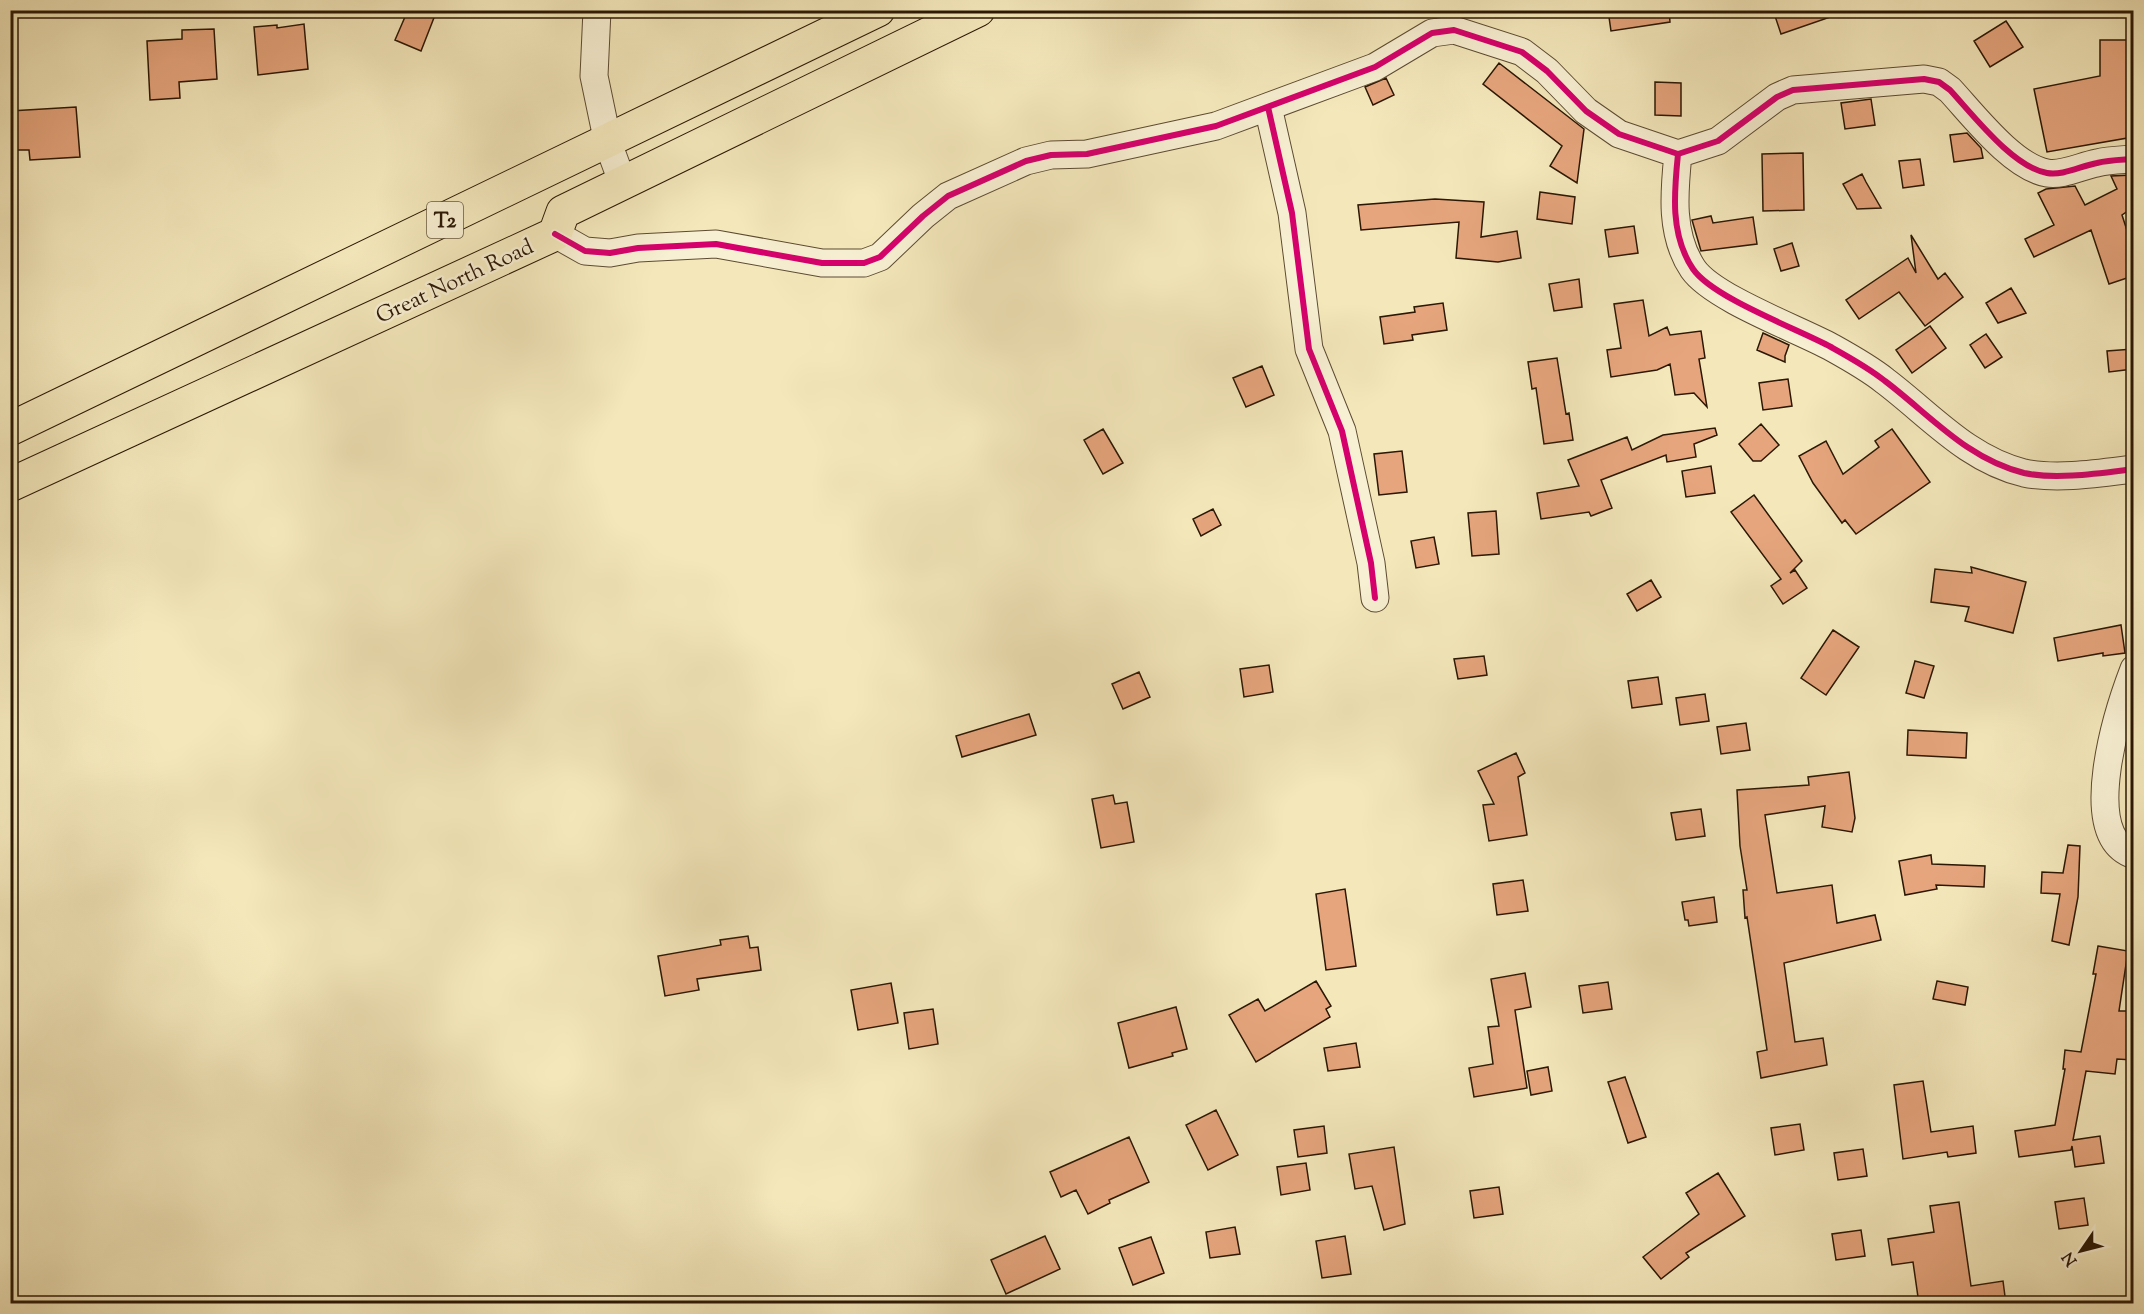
<svg xmlns="http://www.w3.org/2000/svg" width="2144" height="1314" font-family="'Sorts Mill Goudy',serif">
<style>
.building{fill:#e6a57d;stroke:#2b1704;stroke-width:1.5}
.lines{fill:none;stroke-linecap:round;stroke-linejoin:round}
.minor-casing{stroke:#5d4b32;stroke-width:29}
.trunk-casing{stroke:#2b1704;stroke-width:35}
.minor{stroke:#f8f0d3;stroke-width:27}
.trunk{stroke:#f4e8bb;stroke-width:33}
.cycleway-casing{stroke:#f8f0d3;stroke-width:10}
.cycleway{stroke:#d6006c;stroke-width:6}
.labels{text-anchor:middle;stroke-width:5;stroke-linejoin:round;paint-order:stroke}
.shield{fill:#f8f0d3;stroke:#685842;stroke-width:1.5}
.shield-label{font-size:21px;font-weight:bold;fill:#2b1704}
.street-label{font-size:22px;fill:#2b1704;stroke:#f8f0d3}
</style>
<rect width="100%" height="100%" fill="#f4e8bb"/>
<filter id="stains"><feTurbulence type="fractalNoise" baseFrequency=".00333" numOctaves="4"/><feColorMatrix values="0 0 0 0 .2 0 0 0 0 .09 0 0 0 0 .02 0 0 0 .5 -.17"/></filter>
<radialGradient id="worn" r=".72"><stop offset=".6" stop-color="#630" stop-opacity="0"/><stop offset="1" stop-color="#630" stop-opacity=".3"/></radialGradient>
<path class="building" d="M408,10H437L421,51L395,40Z
M1608,10H1669L1670,22L1611,31Z
M1773,10H1839V14L1781,34Z
M2006,21L2023,47L1990,67L1974,41Z
M304,24L308,69L258,75L254,27L277,25V28Z
M214,29L217,79L179,82L180,98L150,100L147,41L182,39V30Z
M2100,40H2131L2133,137L2047,152L2034,89L2100,76Z
M1499,63L1584,129L1577,183L1550,166L1562,146L1483,84Z
M1386,78L1394,95L1373,105L1365,87Z
M1655,82L1681,83V116L1655,115Z
M1871,99L1875,125L1845,129L1841,103Z
M76,107L80,157L30,160L29,150H10V111Z
M1967,133L1981,148L1983,158L1954,162L1950,135Z
M1803,153L1804,210L1763,211L1762,154Z
M1920,159L1924,185L1903,188L1899,161Z
M1862,174L1866,182L1881,208L1857,209L1843,184Z
M2133,175V223L2128,211L2122,215L2133,249V276L2109,284L2091,230L2034,257L2025,239L2054,225L2038,193L2046,189L2075,186L2085,205L2117,189L2111,176Z
M1540,192L1575,197L1572,224L1537,219Z
M1435,199L1484,202L1481,237L1517,231L1521,258L1498,262L1456,258L1459,222L1361,230L1358,205Z
M1711,216L1713,223L1753,217L1757,244L1701,251L1692,220Z
M1634,226L1638,253L1609,257L1605,230Z
M1911,235L1938,279L1945,273L1963,297L1925,326L1899,292L1859,319L1846,300L1908,258L1916,273Z
M1792,243L1799,266L1781,271L1774,249Z
M1579,279L1582,307L1554,311L1549,284Z
M2011,288L2026,313L1998,323L1986,303Z
M1643,300L1649,336L1667,327L1670,335L1701,331L1705,358L1699,359L1707,407L1694,393L1675,395L1670,364L1657,370L1611,377L1607,350L1621,348L1614,304Z
M1443,303L1447,330L1412,335L1413,340L1384,344L1380,317L1415,312L1414,307Z
M1930,326L1946,348L1912,373L1896,350Z
M1763,333L1789,345L1785,356V362L1757,350Z
M1986,334L2002,357L1985,368L1970,345Z
M2133,349V369L2109,372L2107,351Z
M1557,358L1566,414L1569,413L1573,440L1544,444L1536,388L1532,389L1528,362Z
M1262,366L1274,395L1246,407L1233,378Z
M1788,379L1792,406L1763,410L1759,383Z
M1761,424L1779,445L1761,461H1753L1739,444Z
M1715,428L1717,435L1694,444L1696,457L1667,462L1666,455L1601,480L1612,508L1591,516L1589,512L1541,519L1537,493L1579,486L1568,460L1627,437L1632,450L1663,435Z
M1103,429L1123,463L1103,474L1084,440Z
M1892,429L1930,482L1856,534L1845,520L1842,523L1813,483L1799,456L1826,441L1843,474L1879,447L1875,441Z
M1402,451L1407,492L1379,495L1374,454Z
M1711,466L1715,493L1686,497L1682,471Z
M1754,495L1802,561L1790,573L1795,570L1807,588L1783,604L1771,586L1781,579L1731,512Z
M1213,509L1221,525L1201,536L1193,519Z
M1496,511L1499,554L1472,556L1468,513Z
M1434,537L1439,564L1416,568L1411,541Z
M1971,567L2026,582L2013,633L1965,621L1969,607L1931,602L1935,569L1972,573Z
M1651,580L1661,597L1637,611L1627,594Z
M2121,625L2125,653L2103,656V653L2058,661L2054,638Z
M1833,630L1859,647L1826,695L1801,678Z
M1484,656L1487,675L1458,679L1454,659Z
M1915,661L1934,666L1924,698L1906,693Z
M1269,665L1273,692L1244,697L1240,669Z
M1139,672L1150,697L1123,709L1112,684Z
M1658,677L1662,704L1632,708L1628,681Z
M1705,694L1709,721L1680,725L1676,698Z
M1029,714L1036,735L962,757L956,736Z
M1746,723L1750,750L1721,754L1717,727Z
M1908,730L1967,733L1966,758L1907,755Z
M1516,753L1525,773L1518,777L1527,835L1489,841L1483,805L1494,804L1478,771Z
M1849,772L1855,818L1852,832L1822,827L1825,806L1765,815L1777,893L1832,885L1837,923L1875,915L1881,940L1784,963L1795,1042L1823,1038L1827,1065L1761,1078L1757,1052L1767,1050L1747,917L1745,918L1743,890H1747L1740,846L1737,790L1809,785L1808,777Z
M1113,795L1115,804L1127,802L1134,842L1101,848L1092,799Z
M1701,809L1705,836L1676,840L1671,813Z
M2068,845L2080,846L2078,897L2069,945L2052,941L2060,894L2041,893L2042,872L2063,873Z
M1931,855L1932,864L1985,866L1984,887L1936,885L1937,889L1905,895L1899,861Z
M1523,880L1528,911L1497,915L1493,884Z
M1345,889L1356,966L1326,970L1316,894Z
M1714,897L1717,922L1689,926L1688,920H1685L1682,902Z
M748,936L750,948L758,947L761,970L697,979L699,990L665,996L658,956L721,945L720,940Z
M2098,946L2128,951L2119,1011H2133V1060L2117,1059L2115,1074L2086,1071L2073,1140L2100,1136L2104,1163L2075,1167L2072,1146L2071,1150L2019,1157L2015,1131L2055,1125L2065,1069H2063L2065,1050L2081,1052L2096,974H2093Z
M1525,973L1531,1007L1515,1010L1527,1088L1474,1097L1469,1068L1493,1064L1488,1027L1499,1026L1491,979Z
M1316,981L1331,1006L1326,1009L1330,1017L1256,1062L1229,1015L1258,999L1265,1011Z
M1937,981L1968,987L1965,1005L1933,999Z
M1608,982L1612,1009L1583,1013L1579,986Z
M891,983L898,1023L858,1030L851,990Z
M1176,1007L1187,1049L1172,1053L1173,1056L1129,1068L1118,1023Z
M933,1009L938,1044L909,1049L904,1013Z
M1356,1043L1360,1067L1328,1071L1324,1048Z
M1548,1067L1552,1091L1531,1095L1527,1071Z
M1625,1077L1646,1137L1628,1143L1608,1082Z
M1923,1081L1931,1132L1973,1126L1976,1153L1948,1157L1947,1152L1903,1159L1894,1085Z
M1216,1110L1238,1155L1208,1170L1186,1125Z
M1800,1124L1804,1150L1775,1155L1771,1128Z
M1324,1126L1327,1153L1298,1157L1294,1130Z
M1129,1137L1149,1182L1109,1200L1110,1203L1088,1214L1076,1190L1061,1197L1050,1172Z
M1394,1147L1405,1224L1384,1230L1372,1186L1355,1189L1349,1154Z
M1863,1149L1867,1176L1838,1180L1834,1153Z
M1306,1163L1310,1190L1281,1195L1277,1167Z
M1718,1173L1745,1216L1686,1253L1689,1257L1661,1279L1643,1257L1699,1214L1686,1193Z
M1499,1187L1503,1214L1474,1218L1470,1191Z
M2084,1198L2088,1225L2059,1229L2055,1202Z
M1959,1202L1971,1286L2003,1281L2006,1304H1919L1913,1262L1892,1265L1888,1239L1934,1232L1930,1206Z
M1235,1227L1240,1254L1210,1258L1206,1232Z
M1861,1230L1865,1256L1836,1260L1832,1234Z
M1045,1236L1060,1269L1006,1294L991,1260Z
M1345,1236L1351,1274L1322,1278L1316,1241Z
M1151,1237L1164,1273L1133,1285L1119,1248Z"/>
<g class="lines">
<defs>
<path id="minor" d="M597,10L594,76L608,143L623,184
M1268,107L1292,213L1309,349L1342,431L1371,563L1375,598
M1678,154C1674,193 1670,235 1693,269C1713,298 1798,329 1831,347C1849,357 1869,368 1885,381C1930,415 1967,459 2024,473C2057,480 2101,473 2134,469
M555,234L585,251L610,253L638,248L716,244L822,263H864L880,257L923,216L948,196L1026,161L1051,155L1087,154L1216,126L1375,67L1432,33L1454,30L1522,52L1547,71L1586,111L1619,134L1678,154L1718,141L1777,97L1793,90L1924,79L1939,82L1950,90C1974,116 2013,167 2047,173C2062,176 2081,166 2097,163C2109,160 2121,160 2134,159
M2134,669C2119,708 2077,836 2134,855"/>
<path id="trunk" d="M10,429L878,10
M10,485L555,234L563,212L978,10"/>
</defs>
<use href="#minor" class="minor-casing"/>
<use href="#trunk" class="trunk-casing"/>
<use href="#minor" class="minor"/>
<use href="#trunk" class="trunk"/>
<defs>
<path id="cycleway" d="M1268,107L1292,213L1309,349L1342,431L1371,563L1375,598
M1678,154C1674,193 1670,235 1693,269C1713,298 1798,329 1831,347C1849,357 1869,368 1885,381C1930,415 1967,459 2024,473C2057,480 2101,473 2134,469
M555,234L585,251L610,253L638,248L716,244L822,263H864L880,257L923,216L948,196L1026,161L1051,155L1087,154L1216,126L1375,67L1432,33L1454,30L1522,52L1547,71L1586,111L1619,134L1678,154L1718,141L1777,97L1793,90L1924,79L1939,82L1950,90C1974,116 2013,167 2047,173C2062,176 2081,166 2097,163C2109,160 2121,160 2134,159"/>
</defs>
<use href="#cycleway" class="cycleway-casing"/>
<use href="#cycleway" class="cycleway"/>
</g>
<g class="labels">
<rect class="shield" x="427" y="202" width="36" height="36" rx="4.5"/>
<g class="shield-label">
<text x="445" y="227">T2</text>
</g>
<g class="street-label">
<text transform="translate(454 280) rotate(-25)" y="8">Great North Road</text>
</g>
</g>
<rect width="2144" height="1314" fill="none" stroke="#f4e8bb" stroke-width="36"/>
<rect x="12" y="12" width="2120" height="1290" fill="none" stroke="#2b1704" stroke-width="3"/>
<rect x="18" y="18" width="2108" height="1278" fill="none" stroke="#2b1704" stroke-width="1.5"/>
<g transform="translate(2081 1251) rotate(235)" stroke="#f8f0d3" stroke-width="4.5" paint-order="stroke">
<path d="M0-4.5L10 22L0 15L-10 22Z" fill="#2b1704"/>
<text y="-9" font-size="16" font-weight="bold" text-anchor="middle" fill="#2b1704">N</text>
</g>
<rect width="100%" height="100%" filter="url(#stains)"/>
<rect width="100%" height="100%" fill="url(#worn)"/>
</svg>
